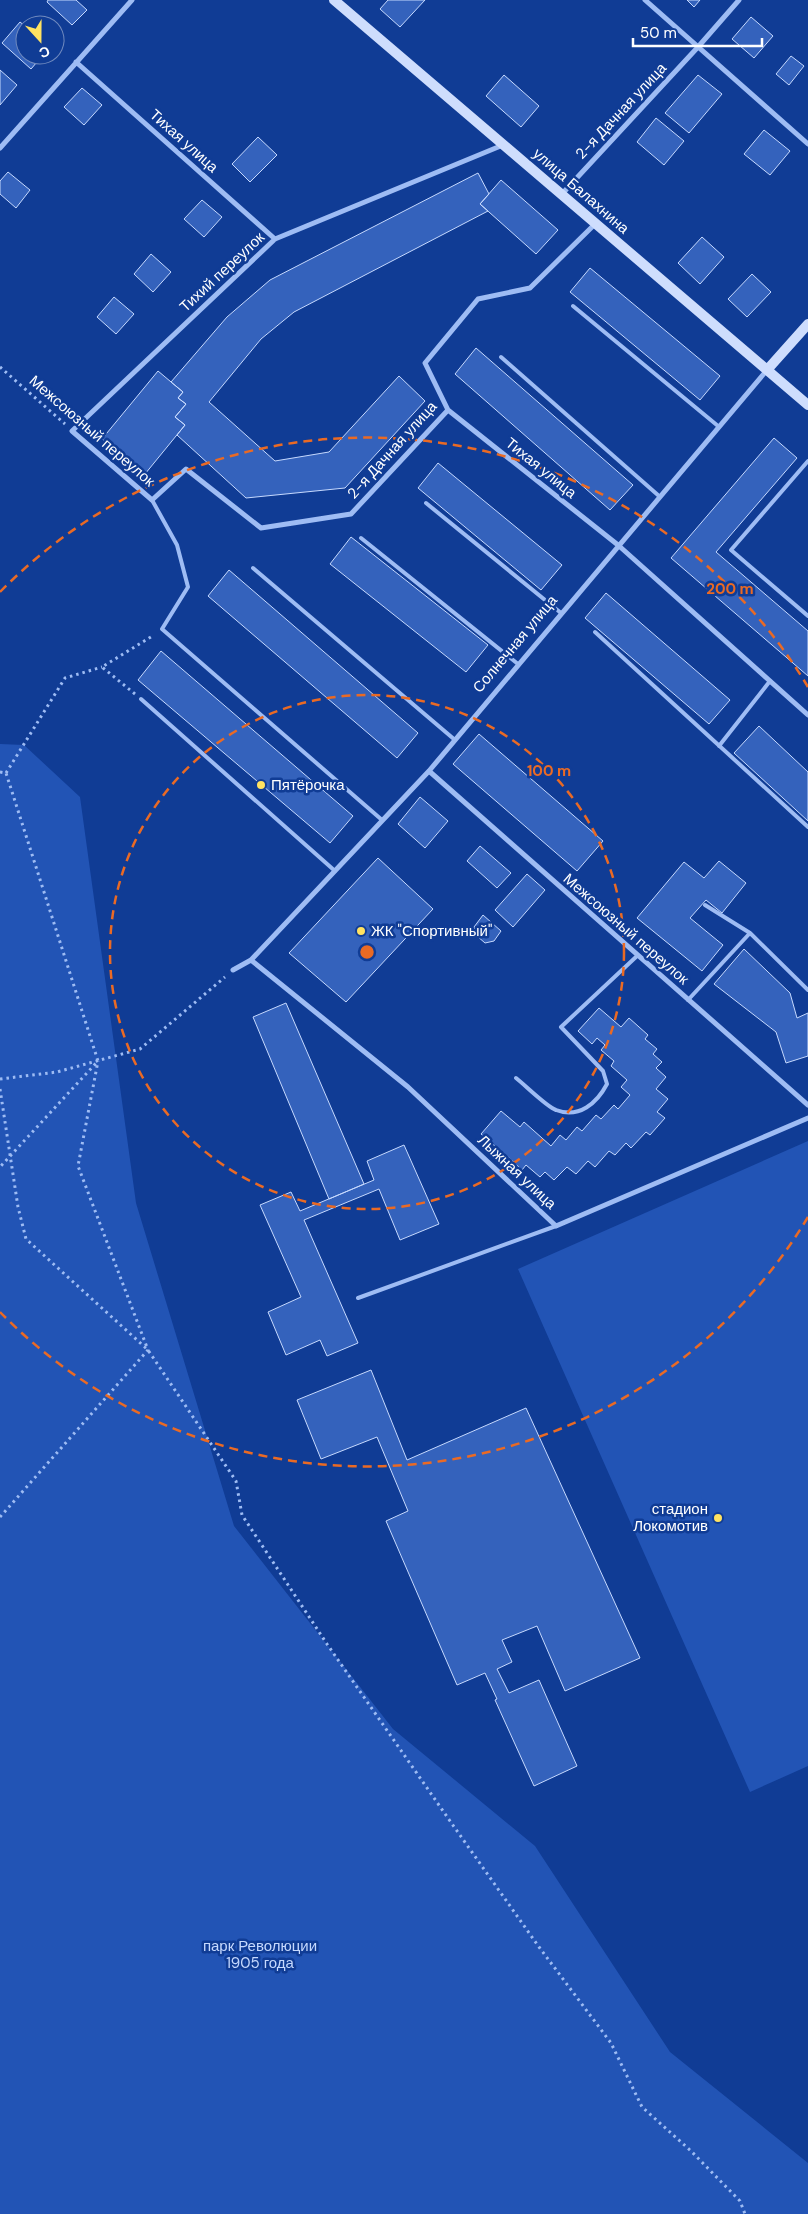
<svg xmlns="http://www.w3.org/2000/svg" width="808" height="2214" font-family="'DM Sans',sans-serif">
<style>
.green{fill:#2254b5}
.building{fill:#3462bc;stroke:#c6d9fe}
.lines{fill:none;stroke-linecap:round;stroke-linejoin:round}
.path{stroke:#9ebcf4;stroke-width:3;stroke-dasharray:2.5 4;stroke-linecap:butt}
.lane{stroke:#9ebcf4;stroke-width:4}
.street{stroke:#9ebcf4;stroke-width:5}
.secondary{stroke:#ceddfd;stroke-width:10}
.ring{fill:none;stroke:#ea6a24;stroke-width:2.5;stroke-dasharray:9 6}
.poi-dot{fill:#ffe261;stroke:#103c95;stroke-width:2}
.labels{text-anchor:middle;stroke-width:5;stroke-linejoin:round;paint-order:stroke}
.street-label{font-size:15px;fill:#fff;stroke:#103c95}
.poi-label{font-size:15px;fill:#fff;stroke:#103c95;text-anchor:start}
.park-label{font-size:15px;fill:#c6d9fe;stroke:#103c95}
.centre{fill:#ea6a24;stroke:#103c95;stroke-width:2.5}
.ring-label{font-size:15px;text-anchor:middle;font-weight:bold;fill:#ea6a24;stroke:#103c95;stroke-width:5;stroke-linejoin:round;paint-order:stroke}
</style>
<rect width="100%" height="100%" fill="#103c95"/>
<path class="green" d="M0,744L24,745L80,797L136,1203L234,1526L393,1729L535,1846L670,2052L808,2163V2214H0Z
M808,1141V1766L750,1792L518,1269Z"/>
<path class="building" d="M48,0H76L87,10L72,25L47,2Z
M388,0H425L400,27L380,9Z
M687,0H700L694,7Z
M751,17L773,36L754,58L732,39Z
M20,22L25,26V55H43L31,69L2,43Z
M791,56L804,66L789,85L776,74Z
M0,70L17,85L0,105Z
M504,75L539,106L521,127L486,96Z
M698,75L722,94L689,133L665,113Z
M82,88L102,105L84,125L64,107Z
M656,118L684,141L664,165L637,142Z
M764,130L790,151L770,175L744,154Z
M258,137L277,155L250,182L232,164Z
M8,172L30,190L16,208L0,194V181Z
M478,173L489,194L480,204L488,211L294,312L261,339L209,402L275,461L329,452L399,376L425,401L345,488L246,498L177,435L185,425L175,417L186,404L178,398L183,392L171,382L227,317L270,280Z
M501,180L558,230L536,254L480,204Z
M202,200L222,217L204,237L184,219Z
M702,237L724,257L700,284L678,263Z
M151,254L171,272L153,292L134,274Z
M590,268L720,376L700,400L570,292Z
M752,274L771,292L747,317L728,299Z
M114,297L134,314L116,334L97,317Z
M476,348L633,485L610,510L455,374Z
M158,371L183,392L178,398L186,404L175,417L185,425L145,474L102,439Z
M774,438L797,458L716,552L808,631V676L671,558Z
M438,463L562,565L541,590L418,488Z
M351,537L488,645L466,672L330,564Z
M229,570L418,733L397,758L208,596Z
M606,593L730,700L709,724L585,618Z
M161,651L353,816L330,843L138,680Z
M759,726L808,772V821L734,753Z
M479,734L603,841L577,871L453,764Z
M420,797L448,821L425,848L398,824Z
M480,846L511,873L497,888L467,861Z
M378,858L433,909L346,1002L289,953Z
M719,861L746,883L722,913L706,900L690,918L723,945L702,971L637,918L684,862L704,878Z
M527,874L545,890L513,927L495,910Z
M483,915L501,931L494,941L485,943L477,936L474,927Z
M744,949L790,993L797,1018L808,1013V1056L786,1063L776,1032L714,984Z
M286,1003L364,1184L329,1199L253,1017Z
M599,1008L621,1027L629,1018L648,1035L645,1039L657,1049L653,1054L662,1062L656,1068L666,1077L656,1089L668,1099L657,1112L665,1118L650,1135L646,1132L631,1148L626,1143L615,1155L609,1151L595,1167L588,1161L576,1174L567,1167L554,1180L545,1172L540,1177L526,1165L522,1170L506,1155L500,1161L491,1153L496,1147L481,1134L501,1111L520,1127L524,1122L551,1146L560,1135L566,1140L577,1127L582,1131L596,1115L601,1119L614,1105L618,1109L630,1095L621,1087L627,1080L611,1066L614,1061L601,1050L605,1045L597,1038L592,1044L578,1031Z
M404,1145L439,1224L400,1240L379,1189L304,1220L358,1343L327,1356L320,1340L286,1355L268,1312L301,1297L260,1205L291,1192L300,1211L374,1180L367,1161Z
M371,1370L407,1460L526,1408L640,1658L565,1691L537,1626L502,1640L512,1662L497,1669L509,1693L539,1680L577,1766L534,1786L495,1700L497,1699L485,1673L457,1685L386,1521L408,1511L377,1437L321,1459L297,1400Z"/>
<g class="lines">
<path class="path" d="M0,367L65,424
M135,694L102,667L154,635
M0,772L6,773L98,1061L0,1167
M6,773L65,678L102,667
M0,1079L57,1072L140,1049L225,977
M0,1089L18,1207L26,1239L148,1350L236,1481L242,1515L327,1644L450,1821L539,1947L611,2043L642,2107L691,2151L740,2201L745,2214
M0,1517L148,1350L78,1166L98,1061"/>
<path class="lane" d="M573,306L718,426
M501,357L659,496
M808,461L731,550L808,616
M152,500L177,545L188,587L162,629L382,820
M426,503L561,613
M361,538L518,664
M253,568L455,740
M595,632L808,827
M141,699L335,871
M719,746L770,681
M705,905L750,933L808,990
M688,1000L750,933
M516,1078C525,1085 547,1107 556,1110C579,1119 597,1103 607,1084L603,1071L561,1027L637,956
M358,1298L556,1226"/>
<path class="street" d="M645,0L808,144
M76,62L275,239
M503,145L275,239L72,431L152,500L186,469L261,528L351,514L448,410L425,363L478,299L530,288L595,224
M0,148L132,0
M561,195L698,47L739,0
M448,410L618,545L808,715
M429,771L808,1105
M251,960L408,1087L556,1226L808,1118
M233,970L251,960L429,771L767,370"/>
<path class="secondary" d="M334,0L808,405
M767,370L808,324"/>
</g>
<g class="ring">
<circle cx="367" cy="952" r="257"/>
<path d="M808 1217A514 514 0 0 1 0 1312M0 592A514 514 0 0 1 808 687"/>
</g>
<g class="poi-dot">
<circle cx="261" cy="785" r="5"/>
<circle cx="361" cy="931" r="5"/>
<circle cx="718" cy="1518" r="5"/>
</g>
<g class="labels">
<g class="street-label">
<text transform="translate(621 111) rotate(-47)" y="5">2-я Дачная улица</text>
<text transform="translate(184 141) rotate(42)" y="5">Тихая улица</text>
<text transform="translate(581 191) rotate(41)" y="5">улица Балахнина</text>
<text transform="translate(222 272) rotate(-43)" y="5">Тихий переулок</text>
<text transform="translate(92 431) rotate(41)" y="5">Межсоюзный переулок</text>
<text transform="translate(392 450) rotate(-48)" y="5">2-я Дачная улица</text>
<text transform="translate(541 468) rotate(39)" y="5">Тихая улица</text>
<text transform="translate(515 644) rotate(-50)" y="5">Солнечная улица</text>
<text transform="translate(626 929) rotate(41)" y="5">Межсоюзный переулок</text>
<text transform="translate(517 1172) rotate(43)" y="5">Лыжная улица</text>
</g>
<g class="poi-label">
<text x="271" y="790">Пятёрочка</text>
<text x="371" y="936">ЖК "Спортивный"</text>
<text x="708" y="1514" text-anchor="end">стадион<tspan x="708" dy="17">Локомотив</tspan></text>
</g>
<g class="park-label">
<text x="260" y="1951">парк Революции<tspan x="260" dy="17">1905 года</tspan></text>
</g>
</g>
<circle cx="367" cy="952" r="8" class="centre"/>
<g class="ring-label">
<text x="730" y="594">200 m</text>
<text x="549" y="776">100 m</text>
</g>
<g transform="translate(40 40) rotate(159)"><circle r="24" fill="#103c95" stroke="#708abf"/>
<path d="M0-4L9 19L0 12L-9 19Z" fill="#ffe261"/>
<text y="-8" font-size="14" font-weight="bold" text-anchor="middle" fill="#ffffff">С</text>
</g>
<path d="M633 38v8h129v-8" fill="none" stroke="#ffffff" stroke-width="2.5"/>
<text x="640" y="38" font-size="15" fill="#ffffff" stroke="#103c95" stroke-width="4" paint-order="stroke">50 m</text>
</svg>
